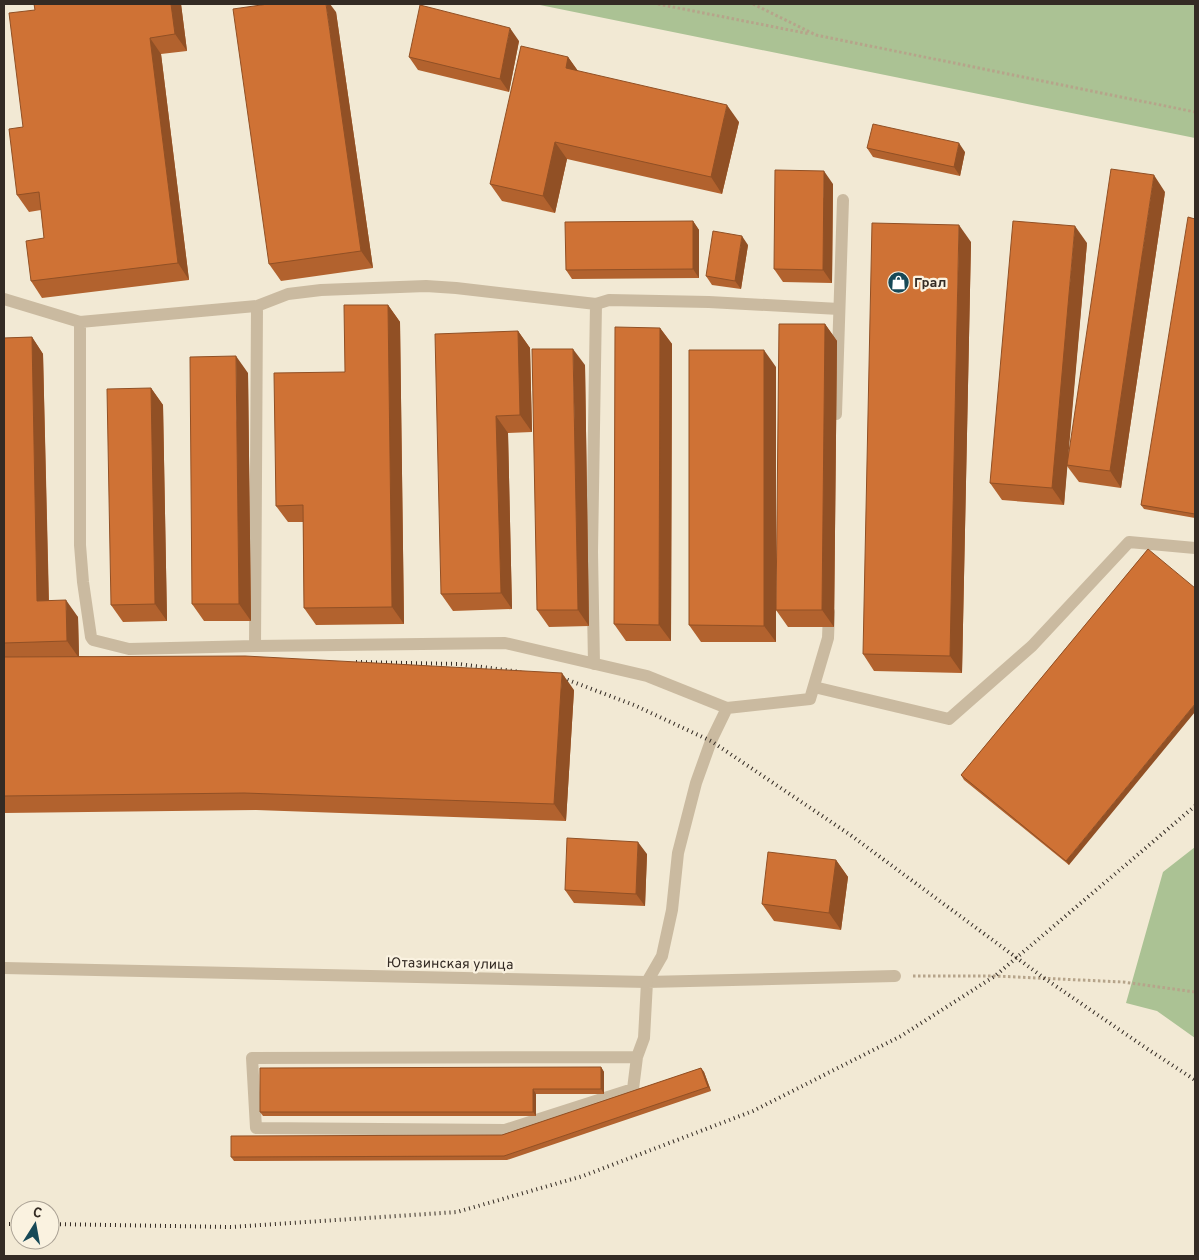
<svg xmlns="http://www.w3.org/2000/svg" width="1199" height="1260" font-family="Overpass,sans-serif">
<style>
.green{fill:#abc294}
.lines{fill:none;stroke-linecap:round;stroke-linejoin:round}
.path{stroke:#b6a48a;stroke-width:3;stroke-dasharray:2.5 2.5;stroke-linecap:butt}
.lane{stroke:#cabaa0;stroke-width:12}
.street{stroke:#cabaa0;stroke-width:12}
.rail{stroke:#342b24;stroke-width:4;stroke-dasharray:1 4;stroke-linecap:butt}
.wall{fill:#b2622e}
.shaded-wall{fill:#915025}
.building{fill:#cf7235;stroke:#915025}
.labels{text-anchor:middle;stroke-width:4.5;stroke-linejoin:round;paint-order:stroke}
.poi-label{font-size:14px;font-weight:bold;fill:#342b24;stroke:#faf2e0;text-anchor:start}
.street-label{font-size:14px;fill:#342b24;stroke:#faf2e0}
</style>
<rect width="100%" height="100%" fill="#f2e9d4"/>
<path class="green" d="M535,4H1195V138Z
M1195,847V1038L1157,1011L1126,1003L1163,872Z"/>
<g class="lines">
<path class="path" d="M658,4L810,34
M753,4L816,35L1195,112
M913,976H995L1123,982L1195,992"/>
<path class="lane" d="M4,299L80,322
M257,306L288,294L321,290L426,286L456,288L596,304L609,300L709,302L839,309
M836,414L843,200
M255,646L129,649L93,640L91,637L83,582L80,545V322L257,306L255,646L505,643L647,676L727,708
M594,664L592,552L596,304
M814,687L949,719L1032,646L1129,542L1195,548
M647,982L895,976
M637,1057L633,1089L505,1130L256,1128L252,1058L637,1057L644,1038L647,982L662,956L672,910L678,853L696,783L711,741L727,708L810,699L828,638L829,612"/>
<path class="street" d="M4,968L647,982"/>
<path class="rail" d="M356,662L459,664L521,672
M553,676L560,677L634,705L711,741L849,834L1044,978L1146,1048L1195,1080
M4,1224H20
M50,1224L231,1227L457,1212L583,1176L753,1111L901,1036L995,976L1195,806"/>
</g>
<path class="wall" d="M34,4H181L187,51L161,54L189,280L42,298L31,281L44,238L41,210L29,212L17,195L23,127L35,10Z
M336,12L373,268L281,281L269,264Z
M519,41L509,92L418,70L409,57Z
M568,57L578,71L739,122L722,194L567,159L555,213L502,201L490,184Z
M867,148L965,152L960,176L873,157Z
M833,184L832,283L783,282L774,269Z
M1165,192L1121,488L1079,482L1067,466L1064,505L1002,500L990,483L1087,243L1068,453Z
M1195,219V518L1144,509L1141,505Z
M693,221L699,230V278L572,279L566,270Z
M971,242L962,673L874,671L863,654Z
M748,245L741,289L712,285L706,276Z
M388,305L400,322L404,624L316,625L304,608L303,522H288L276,506L345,372Z
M825,324L837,341L834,627H788L776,610Z
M660,328L672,344L671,641H626L614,624Z
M518,331L530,348L532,432L508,433L512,609L453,611L441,594Z
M32,337L43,354L49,600L78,617L79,656L574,690L566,821L256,810L4,813V338Z
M585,365L589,626L549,627L537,610Z
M776,367V642H701L689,625Z
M248,373L251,621H204L192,604Z
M151,388L163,405L167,621L123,622L111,605Z
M1148,549L1069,865L964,780L961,775Z
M647,854L645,906L574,903L565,890Z
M836,860L848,877L841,930L774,921L762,904Z
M601,1067L604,1072V1094H536V1116H263L260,1112Z
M701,1068L704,1072L711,1091L507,1160L234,1161L231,1157L502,1135Z"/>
<path class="shaded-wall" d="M171,4H181L187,51L175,34Z
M326,4H330L336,12L373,268L361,251Z
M510,28L519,41L509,92L500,79Z
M150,38L161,54L189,280L178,263Z
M568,57L580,74L566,68Z
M727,105L739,122L722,194L711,177Z
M555,142L567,159L555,213L543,196Z
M959,143L965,152L960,176L954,167Z
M824,171L833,184L832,283L823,270Z
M1154,175L1165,192L1121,488L1110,471Z
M693,221L699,230V278L693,269Z
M959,225L971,242L962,673L950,656Z
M1075,226L1087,243L1064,505L1052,488Z
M742,236L748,245L741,289L735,281Z
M388,305L400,322L404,624L392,607Z
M825,324L837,341L834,627L822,610Z
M660,328L672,344L671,641L659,625Z
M518,331L530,348L532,432L520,415Z
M32,337L43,354L49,617L37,601Z
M573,349L585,365L589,626L578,610Z
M764,350L776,367V642L764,626Z
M236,356L248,373L251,621L239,604Z
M151,388L163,405L167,621L155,604Z
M496,416L508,433L512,609L501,593Z
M66,600L78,617L79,658L67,641Z
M562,673L574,690L566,821L554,804Z
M1195,704V712L1069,865L1066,861Z
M638,842L647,854L645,906L636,894Z
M836,860L848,877L841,930L829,913Z
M601,1067L604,1072V1094L601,1089Z
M701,1068L704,1072L711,1091L708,1087Z
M533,1089L536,1094V1116L533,1112Z"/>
<path class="building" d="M34,4H171L175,34L150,38L178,263L31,281L26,241L44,238L39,192L17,195L9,129L23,127L9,13L35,10Z
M268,4H326L361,251L269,264L233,9Z
M420,5L510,28L500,79L409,57Z
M521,46L568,57L566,68L727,105L711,177L555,142L543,196L490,184Z
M873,124L959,143L954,167L867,148Z
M1111,169L1154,175L1110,471L1067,465Z
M775,170L824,171L823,270L774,269Z
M1188,217L1195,219V514L1141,505Z
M693,221V269L566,270L565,222Z
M1013,221L1075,226L1052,488L990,483Z
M872,223L959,225L950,656L863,654Z
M713,231L742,236L735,281L706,276Z
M344,305H388L392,607L304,608L303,505L276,506L274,373L345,372Z
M779,324H825L822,610H776Z
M615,327L660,328L659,625L614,624Z
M518,331L520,415L496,416L501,593L441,594L435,334Z
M32,337L37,601L66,600L67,641L4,643V338Z
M532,349H573L578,610H537Z
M689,350H764V626L689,625Z
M236,356L239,604H192L190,357Z
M151,388L155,604L111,605L107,389Z
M1148,549L1195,588V704L1066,861L961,775Z
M245,656L562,673L554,804L244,793L4,796V657Z
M567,838L638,842L636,894L565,890Z
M768,852L836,860L829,913L762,904Z
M601,1067V1089H533V1112H260V1068Z
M701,1068L708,1087L504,1156L231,1157V1136L502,1135Z"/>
<defs>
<symbol id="shop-disc" viewBox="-11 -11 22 22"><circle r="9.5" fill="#174957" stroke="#faf2e0"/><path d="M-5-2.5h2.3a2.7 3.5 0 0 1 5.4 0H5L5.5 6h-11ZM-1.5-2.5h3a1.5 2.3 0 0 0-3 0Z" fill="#fff"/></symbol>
</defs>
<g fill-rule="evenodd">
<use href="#shop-disc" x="886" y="270" width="25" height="25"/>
</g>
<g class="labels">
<g class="poi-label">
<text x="914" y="287">Грал</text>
</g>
<g class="street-label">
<text transform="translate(450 963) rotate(1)" y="5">Ютазинская улица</text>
</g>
</g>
<rect width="1199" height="1260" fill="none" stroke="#342b24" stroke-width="10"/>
<g transform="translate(35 1225) rotate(11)"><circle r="24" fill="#faf2e0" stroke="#aba295"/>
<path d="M0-4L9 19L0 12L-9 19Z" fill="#174957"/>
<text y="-8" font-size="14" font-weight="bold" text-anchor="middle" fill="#342b24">С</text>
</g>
</svg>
